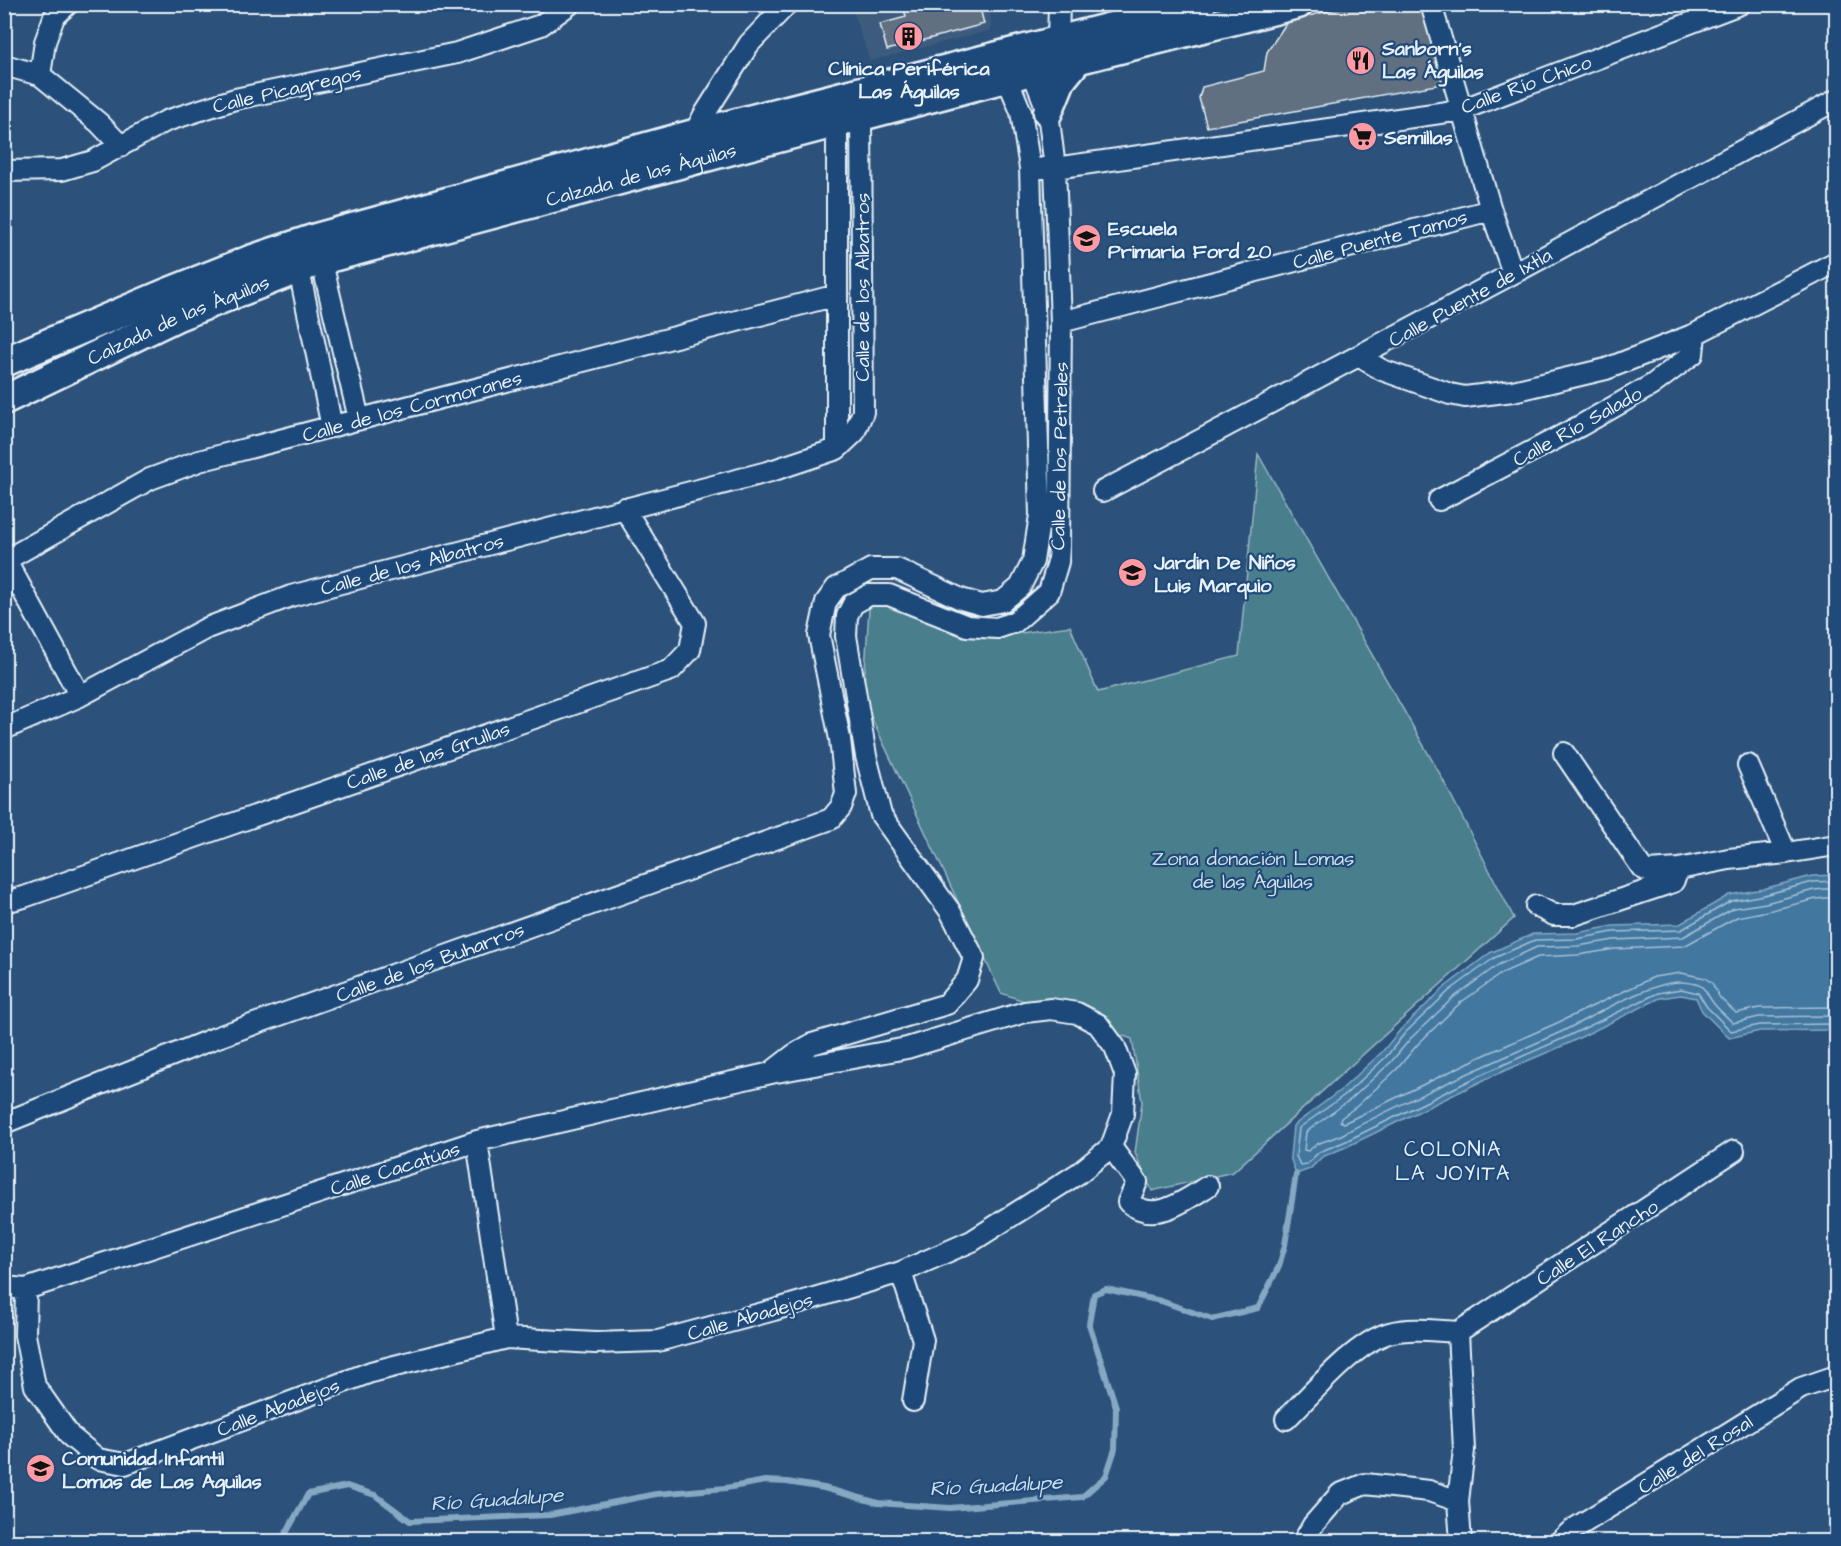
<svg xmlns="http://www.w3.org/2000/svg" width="1841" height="1546" font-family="'Architects Daughter',sans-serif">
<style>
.built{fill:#3c5b7d}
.green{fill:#4a7e8c;stroke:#99b8c2;stroke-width:1.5}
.water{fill:#4377a0;stroke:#85a8c3;stroke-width:1.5}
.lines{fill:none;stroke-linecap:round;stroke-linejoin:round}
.shore{stroke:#a6c0d5;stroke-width:1.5}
.stream{stroke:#85a8c3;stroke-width:6}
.building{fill:#617081;stroke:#e8f1f8;stroke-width:1.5}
.street-casing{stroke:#e8f1f8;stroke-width:24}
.secondary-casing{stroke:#e8f1f8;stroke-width:33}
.street{stroke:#1f4a7a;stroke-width:20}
.secondary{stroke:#1f4a7a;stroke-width:28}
.labels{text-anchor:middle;stroke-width:4.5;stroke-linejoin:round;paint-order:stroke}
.poi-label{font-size:20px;font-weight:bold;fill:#e8f1f8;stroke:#1f4a7a;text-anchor:start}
.street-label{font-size:20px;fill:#e8f1f8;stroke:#1f4a7a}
.park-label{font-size:20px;fill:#d0e0e8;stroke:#1f4a7a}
.neighbourhood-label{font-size:21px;letter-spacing:1.5px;fill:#e8f1f8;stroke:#1f4a7a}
.water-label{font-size:21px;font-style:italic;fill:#cfdfeb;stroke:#1f4a7a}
</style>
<rect width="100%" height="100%" fill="#2c527b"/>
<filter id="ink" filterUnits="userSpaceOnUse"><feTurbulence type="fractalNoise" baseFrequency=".0167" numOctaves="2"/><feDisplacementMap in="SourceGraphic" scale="12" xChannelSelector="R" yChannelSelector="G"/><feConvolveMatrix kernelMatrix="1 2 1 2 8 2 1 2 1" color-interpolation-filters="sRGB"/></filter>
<g filter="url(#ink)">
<path class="built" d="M851,5H990L991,30L870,61Z"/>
<path class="green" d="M1258,454L1441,776L1514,918L1233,1172L1152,1191L1135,1153L1142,1102L1132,1039L1001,993L863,700L870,594L1014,634L1070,626L1098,692L1239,656Z"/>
<path class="water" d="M1836,875V1030L1760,1031L1729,1038L1702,1011L1696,998L1681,995L1660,998L1567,1044L1490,1077L1346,1147L1322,1157L1310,1169L1296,1174L1290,1157L1293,1126L1342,1089L1382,1052L1401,1029L1446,986L1490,953L1533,934L1577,933L1613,926L1680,924L1729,895L1763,889L1812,876Z"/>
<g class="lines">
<path class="shore" d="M1836,881L1813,882L1764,895L1731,901L1681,930L1613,932L1577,939L1535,940L1494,958L1449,991L1405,1033L1386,1057L1346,1094L1299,1128L1296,1156L1300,1165L1307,1164L1319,1152L1344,1142L1487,1072L1564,1038L1658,993L1681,989L1698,993L1707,1007L1731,1031L1760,1025L1836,1024
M1836,888L1814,890L1766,903L1734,908L1683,937L1614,940L1578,946L1537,947L1498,965L1454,997L1411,1038L1391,1062L1351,1099L1306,1132L1304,1150L1308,1151L1317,1144L1341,1135C1412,1097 1487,1065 1561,1032C1590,1018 1653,980 1682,982C1707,984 1702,988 1714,1004C1719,1010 1727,1017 1733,1023L1759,1017L1836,1016
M1836,897L1816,899L1768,911L1737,917L1684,946L1615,949L1578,955L1538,957L1502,973L1460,1003L1418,1044L1397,1069L1357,1106L1341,1118L1340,1121L1344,1123L1480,1057L1557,1023L1654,977L1681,973L1705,978L1712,983L1720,998L1736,1013L1759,1008L1836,1007"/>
<path class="stream" d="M281,1542L308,1494L347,1486L375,1495L410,1521L550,1515L656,1494L726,1488L765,1481L787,1482L824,1488L878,1503L950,1508L1082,1497L1106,1476L1115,1449L1116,1407L1089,1324L1094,1294L1106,1289L1161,1301L1212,1319L1258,1308L1279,1266L1285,1245L1296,1174"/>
</g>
<path class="building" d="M903,4H921L923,13L954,4H979L984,24L887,50L880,24L906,17Z
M1353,4H1425L1447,83L1207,127L1199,98L1202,87L1264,71L1267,52L1287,22Z"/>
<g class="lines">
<defs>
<path id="street" d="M1431,4L1491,210L1513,273
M1058,41L1059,4
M4,65L40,75L99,123L121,146
M40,75L45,42L54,17L68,4
M837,122V449
M695,142L694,134L704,115L749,44L787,4
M1043,168H1055L1461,110L1740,4
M4,171L62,170L93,161L166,121L235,99L457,53L541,25L570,4
M319,250L359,419
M296,256L332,427
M1061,322L1491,210
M1360,357L1382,370L1450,394L1465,397L1513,391L1606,369L1695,334L1836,262
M1103,491C1348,363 1592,231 1836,100
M1439,500L1580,426L1652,385L1693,354L1695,334
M6,560L80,696
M4,561L150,479L199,461L837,295
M4,729L80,696L207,628L291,596L771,471L837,449L854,433L863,412L861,116
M1564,753L1642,868L1648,871L1679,869
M1748,765L1786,853
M4,902L24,897L671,670L690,650L695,623L624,508
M1536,906L1554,915H1574L1673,882L1679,869L1729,859L1786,853L1836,845
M773,1071L795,1054L812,1044L947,1004L967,980L974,958L950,911L881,815L866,756L846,636L847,616L853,604L869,595H889L967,626L997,628L1015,622L1049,592L1058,562L1059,546L1061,322L1055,168L1048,112L1032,71L1030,60
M4,1123L215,1038L831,819L841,807L846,794L840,739L819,635L826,602L836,588L871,569H897L961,599L982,605L1003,601L1020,587L1033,561L1040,515L1030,168L1021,112L1003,68
M477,1141L506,1338
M1111,1147L1137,1182L1128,1202C1154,1224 1183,1202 1208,1186
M901,1272L923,1340L913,1401
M4,1287L26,1289L477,1141L771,1073L907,1048L1025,1012L1051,1009L1077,1013L1098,1024L1115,1047L1125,1074L1123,1114L1111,1147L1079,1173L972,1241L901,1272L774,1310L658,1341L595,1343L506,1338L371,1372L125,1464L98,1459L70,1436L35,1386L25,1335L26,1289
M1458,1332L1734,1151
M1286,1419C1313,1393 1354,1343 1389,1333C1411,1327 1436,1331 1458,1332L1464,1450L1458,1501L1461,1542
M1303,1542L1313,1525L1340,1494L1365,1484L1429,1491L1458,1501
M1559,1542L1572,1530L1801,1388L1836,1376"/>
<g id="secondary">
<path d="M1048,112L1061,80L1078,59"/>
<path d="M4,362L167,293L250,260L316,238L694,134L1201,4"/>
<path id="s1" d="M4,400L178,316L321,260L698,159L1032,71L1298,4"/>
</g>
</defs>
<use href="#street" class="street-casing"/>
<use href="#secondary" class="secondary-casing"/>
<use href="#street" class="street"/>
<use href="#secondary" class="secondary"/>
</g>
</g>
<defs>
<symbol id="building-disc" viewBox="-11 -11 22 22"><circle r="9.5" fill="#ff9aa2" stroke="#1f4a7a"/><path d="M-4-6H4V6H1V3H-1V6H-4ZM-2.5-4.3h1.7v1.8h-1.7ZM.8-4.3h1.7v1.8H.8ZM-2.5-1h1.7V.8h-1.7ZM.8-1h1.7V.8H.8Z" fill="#111"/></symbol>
<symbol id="restaurant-disc" viewBox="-11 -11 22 22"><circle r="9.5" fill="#ff9aa2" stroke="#1f4a7a"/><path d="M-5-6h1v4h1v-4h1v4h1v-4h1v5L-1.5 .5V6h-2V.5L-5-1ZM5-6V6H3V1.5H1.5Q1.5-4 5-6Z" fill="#111"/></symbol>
<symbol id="supermarket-disc" viewBox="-11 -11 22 22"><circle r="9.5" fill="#ff9aa2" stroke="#1f4a7a"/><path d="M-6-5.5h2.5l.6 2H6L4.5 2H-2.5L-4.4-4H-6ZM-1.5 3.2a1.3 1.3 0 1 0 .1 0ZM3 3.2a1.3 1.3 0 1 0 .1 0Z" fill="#111"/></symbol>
<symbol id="school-disc" viewBox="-11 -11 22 22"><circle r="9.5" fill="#ff9aa2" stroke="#1f4a7a"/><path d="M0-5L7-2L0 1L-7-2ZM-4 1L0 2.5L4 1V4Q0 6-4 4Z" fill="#111"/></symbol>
</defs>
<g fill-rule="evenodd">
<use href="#building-disc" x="892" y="20" width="33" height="33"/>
<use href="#restaurant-disc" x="1344" y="44" width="33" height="33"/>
<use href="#supermarket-disc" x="1346" y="120" width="33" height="33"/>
<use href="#school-disc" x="1070" y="222" width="33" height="33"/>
<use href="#school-disc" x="1116" y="556" width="33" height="33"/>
<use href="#school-disc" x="24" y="1452" width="33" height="33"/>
</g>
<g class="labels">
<g class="poi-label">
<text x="1382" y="55">Sanborn's<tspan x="1382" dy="23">Las Águilas</tspan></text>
<text x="909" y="75" text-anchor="middle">Clínica Periférica<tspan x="909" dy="23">Las Águilas</tspan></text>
<text x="1384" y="144">Semillas</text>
<text x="1108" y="235">Escuela<tspan x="1108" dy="23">Primaria Ford 20</tspan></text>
<text x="1154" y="569">Jardin De Niños<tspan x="1154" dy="23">Luis Marquio</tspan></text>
<text x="62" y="1465">Comunidad Infantil<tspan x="62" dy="23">Lomas de Las Aguilas</tspan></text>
</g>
<g class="street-label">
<text transform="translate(1526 84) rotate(-20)" y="7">Calle Río Chico</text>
<text transform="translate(287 89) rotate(-13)" y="7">Calle Picagregos</text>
<text dy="7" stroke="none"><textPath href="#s1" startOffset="678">Calzada de las Águilas</textPath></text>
<text transform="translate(1380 239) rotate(-15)" y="7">Calle Puente Tamos</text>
<text transform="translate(862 287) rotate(-90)" y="7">Calle de los Albatros</text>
<text transform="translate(1470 297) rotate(-29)" y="7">Calle Puente de Ixtla</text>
<text dy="7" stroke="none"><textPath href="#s1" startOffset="192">Calzada de las Águilas</textPath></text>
<text transform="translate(412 406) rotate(-15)" y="7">Calle de los Cormoranes</text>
<text transform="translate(1577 426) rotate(-29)" y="7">Calle Río Salado</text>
<text transform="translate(1059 456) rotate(-89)" y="7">Calle de los Petreles</text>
<text transform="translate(412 564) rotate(-15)" y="7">Calle de los Albatros</text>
<text transform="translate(428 755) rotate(-19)" y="7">Calle de las Grullas</text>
<text transform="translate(430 962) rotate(-20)" y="7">Calle de los Buharros</text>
<text transform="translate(395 1168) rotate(-18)" y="7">Calle Cacatúas</text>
<text transform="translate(1597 1242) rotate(-33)" y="7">Calle El Rancho</text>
<text transform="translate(750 1316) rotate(-16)" y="7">Calle Abadejos</text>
<text transform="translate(278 1407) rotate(-21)" y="7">Calle Abadejos</text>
<text transform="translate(1695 1454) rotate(-32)" y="7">Calle del Rosal</text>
</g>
<g class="park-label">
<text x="1253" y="865">Zona donación Lomas<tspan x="1253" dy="23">de las Águilas</tspan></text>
</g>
<g class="neighbourhood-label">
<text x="1453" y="1156">COLONIA<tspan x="1453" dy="24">LA JOYITA</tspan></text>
</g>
<g class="water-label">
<text transform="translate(996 1485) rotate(-3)" y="7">Río Guadalupe</text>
<text transform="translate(497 1499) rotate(-4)" y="7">Río Guadalupe</text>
</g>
</g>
<rect width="1841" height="1546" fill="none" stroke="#1f4a7a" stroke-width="24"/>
<rect x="12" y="12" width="1817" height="1522" fill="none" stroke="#e8f1f8" stroke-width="2" filter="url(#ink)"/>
</svg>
